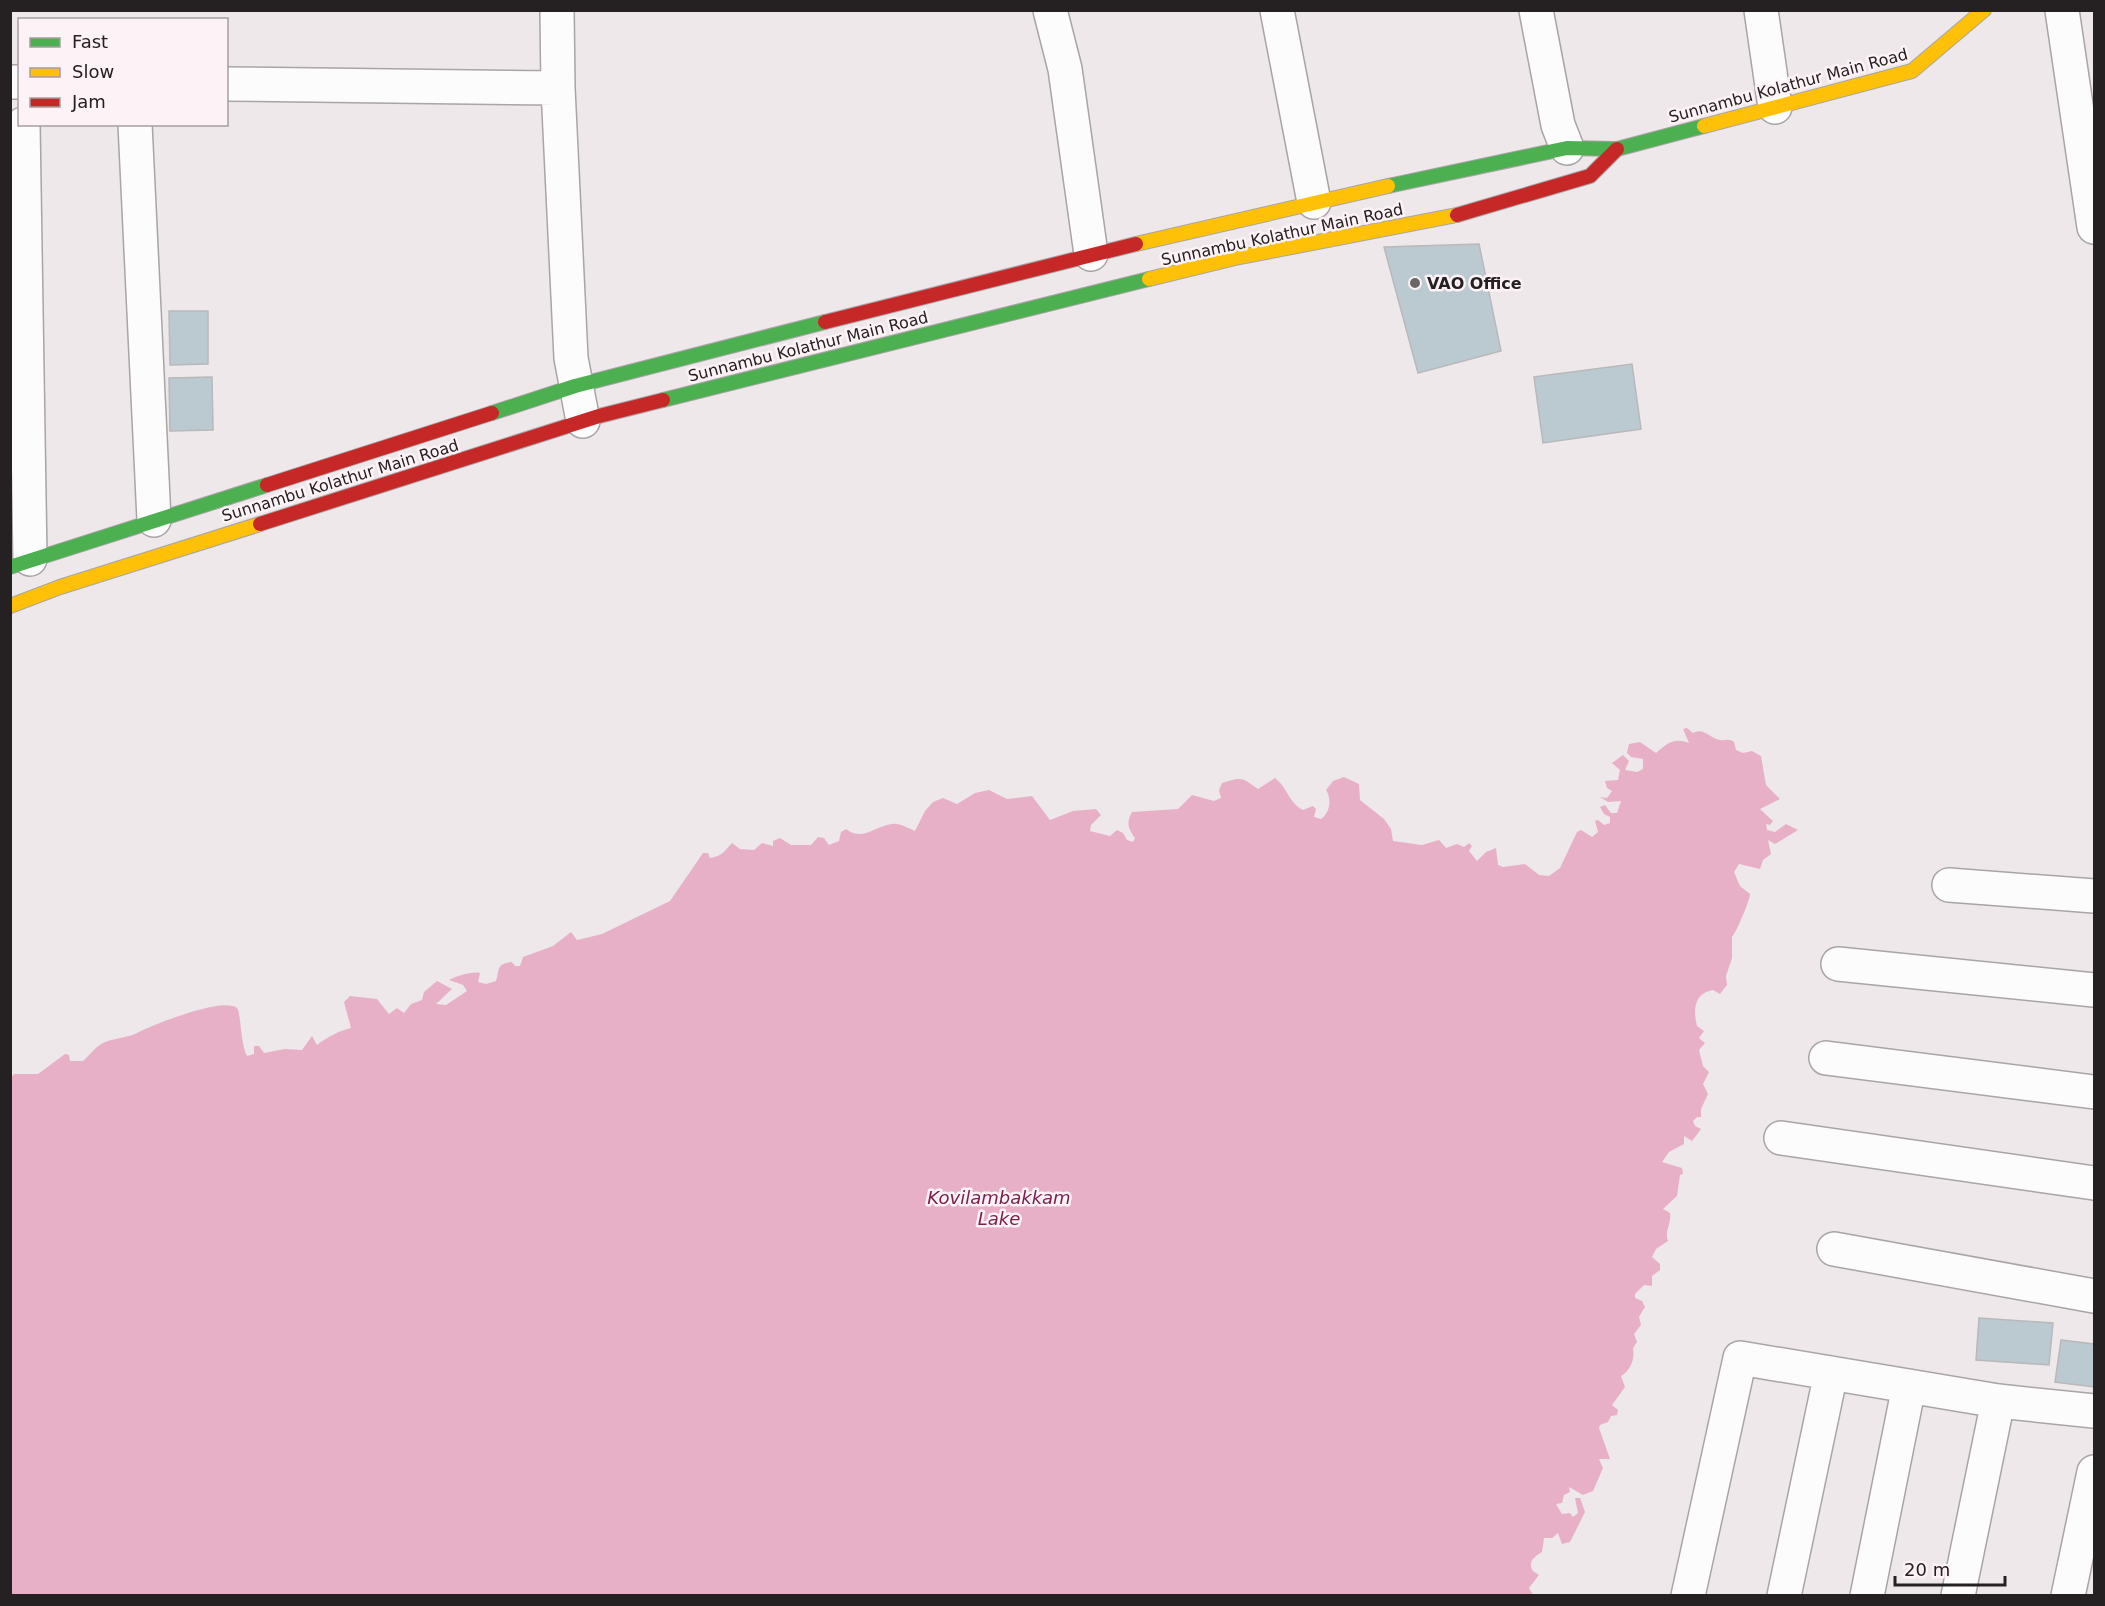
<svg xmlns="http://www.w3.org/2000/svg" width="2105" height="1606" font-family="'DejaVu Sans',sans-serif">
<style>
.water{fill:#e8b0c7}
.building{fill:#bbcad1;stroke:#b9b8ba;stroke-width:1.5}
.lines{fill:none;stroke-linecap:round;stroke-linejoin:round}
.street-casing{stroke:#a9a4a6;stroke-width:36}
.fast-casing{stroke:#a9a4a6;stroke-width:16}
.slow-casing{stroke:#a9a4a6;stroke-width:16}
.jam-casing{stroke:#a9a4a6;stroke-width:16}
.street{stroke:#fcfcfc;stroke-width:33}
.fast{stroke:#4caf50;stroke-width:14}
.slow{stroke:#ffc107;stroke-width:14}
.jam{stroke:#c62828;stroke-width:14}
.poi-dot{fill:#6b6668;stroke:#fdf2f6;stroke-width:2}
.labels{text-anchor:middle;stroke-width:5;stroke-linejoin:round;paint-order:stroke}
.street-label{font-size:16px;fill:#252022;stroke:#fdf2f6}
.poi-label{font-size:16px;font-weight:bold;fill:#252022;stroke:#fdf2f6;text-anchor:start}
.water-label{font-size:18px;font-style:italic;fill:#7b214f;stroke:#fdf2f6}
</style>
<rect width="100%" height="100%" fill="#eee8ea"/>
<path class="water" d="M1687,728L1693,733C1704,727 1709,738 1720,740C1727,741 1728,738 1734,742L1736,750L1743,753L1752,751L1761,756L1766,785L1780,799L1760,809L1773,821L1770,825L1766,824L1767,830L1775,832L1786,824L1798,830L1775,844L1768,840L1771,854L1763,860L1760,869L1739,864L1734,872L1740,886L1750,894C1750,900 1736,933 1732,937V958L1726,976L1727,985L1720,994L1713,990C1694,993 1693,1011 1697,1026L1704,1031L1699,1038L1705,1043L1699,1050L1703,1066L1709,1072L1703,1084L1708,1094L1701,1109V1117H1697L1693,1121L1695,1126L1701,1129L1692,1141L1684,1136V1144L1669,1152L1662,1162L1682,1168L1683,1174L1680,1175L1677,1196L1663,1209L1670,1213C1672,1223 1664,1231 1668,1241L1656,1249L1652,1257L1660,1264V1270L1652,1276V1286L1644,1285L1635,1294V1298L1642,1301L1645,1307L1639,1317L1641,1325L1634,1334L1637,1342L1633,1348C1635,1359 1631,1370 1621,1376L1625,1387L1612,1405L1618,1410L1617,1415L1611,1416L1608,1422L1600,1425L1599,1428L1610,1459H1599L1603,1468L1593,1491L1583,1495L1569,1487L1570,1492L1564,1495L1562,1503L1556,1504L1562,1514L1570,1513L1573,1517L1578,1513L1575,1498H1580L1585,1512L1570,1542L1562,1544L1558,1533L1552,1538H1544L1542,1552C1535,1556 1527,1562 1533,1571L1539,1575L1529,1588L1533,1595H11L10,1079L14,1074H38L65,1054L69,1055L70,1061H83C90,1055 94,1048 103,1043C114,1038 127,1038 137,1033C152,1025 224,996 237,1008C241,1011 240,1043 247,1056L254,1054V1046H259L264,1053L285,1049L302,1050L312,1036L317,1045C327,1037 339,1031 351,1028L344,1002L350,996L377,999L389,1014L397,1008L404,1013L411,1004L422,1000L424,992L437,981L452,989L436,1004L446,1005L467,991L463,985L449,980C457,976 472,971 480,973L478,982L486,984L496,981C500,969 496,964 512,962L515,966H520L523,957L553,946L571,932L577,940L602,934L670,901L703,853H708L710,858C723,856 725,850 732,843L740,849L754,850L762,843L773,846V841L780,838L791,845H811L818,837L824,838L829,845L839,841L841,832L846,829C862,842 875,826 892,824C900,823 907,828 915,831L925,811L933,802L943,798L957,804L975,793L989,790L1007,799L1032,796L1050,820L1073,811L1096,809L1101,815L1091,825L1090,831L1110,836L1117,830L1123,833L1127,840L1133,842L1135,838C1128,828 1126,823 1132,812L1178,809L1192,795L1214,801L1221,798L1219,790L1222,783C1243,777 1241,777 1258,789L1275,778C1288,788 1288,802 1303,810L1313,806L1316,809L1314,817L1321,819C1330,813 1332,799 1326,790L1333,781L1344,777L1359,784L1360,800L1384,819L1391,829L1393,841L1422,845L1439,840L1446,848L1457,844L1464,847L1469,843L1472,846L1469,851L1477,861L1486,852L1496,848L1498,865L1503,867L1525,864L1539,875L1549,876L1560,868L1577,832L1581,830L1592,837L1598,832L1595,821L1598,820L1604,825L1610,823V817L1604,814L1600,807L1605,805L1611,813H1617L1621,801L1608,802L1600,797L1607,798L1612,791L1607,788L1605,781L1618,780L1620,770L1612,763L1623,755L1629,761L1625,770L1637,772L1643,769V759L1631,757L1627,753L1629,744L1640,742L1656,753C1667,744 1673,737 1689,743L1683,729Z"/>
<path class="building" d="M1479,244L1501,351L1418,373L1384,247Z
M169,311H208V364L170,365Z
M1632,364L1641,429L1543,443L1534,377Z
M212,377L213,430L170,431L169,378Z
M1979,1318L2053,1323L2049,1365L1976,1360Z
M2061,1340L2094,1344V1387L2055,1382Z"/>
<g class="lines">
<defs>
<path id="street" d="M557,10L558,88L571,358L583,421
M1050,10L1065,69L1091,254
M1277,10L1314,202
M1536,10L1558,125L1567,148
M1761,10L1775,107
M2062,10L2094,227
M10,82H20
M226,84L558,88
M23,124L30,559
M135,124L154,520
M1949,885L2094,896
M1838,964L2094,990
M1826,1058L2094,1092
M1781,1138L2094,1183
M1834,1249L2094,1296
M1688,1596L1740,1358L1998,1401L2094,1411
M1784,1596L1831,1373
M1867,1596L1909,1386
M1958,1596L1998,1401
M2068,1596L2094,1472"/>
<path id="fast" d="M1388,186L1567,148L1617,149L1704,126
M663,400L1149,279
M492,413L575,386L825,322
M10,567L267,485"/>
<path id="slow" d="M1704,126L1912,71L1984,10
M1136,244L1388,186
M1149,279L1235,258L1457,215
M10,606L60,587L260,524"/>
<path id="jam" d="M1457,215L1590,176L1617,149
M825,322L1136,244
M267,485L492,413
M260,524L599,416L663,400"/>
</defs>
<use href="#street" class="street-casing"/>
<use href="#fast" class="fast-casing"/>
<use href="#slow" class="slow-casing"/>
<use href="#jam" class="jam-casing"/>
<use href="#street" class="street"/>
<use href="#fast" class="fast"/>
<use href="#slow" class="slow"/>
<use href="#jam" class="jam"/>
</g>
<circle class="poi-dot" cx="1415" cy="283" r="6"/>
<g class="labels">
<g class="street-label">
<text transform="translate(1788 85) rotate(-15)" y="6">Sunnambu Kolathur Main Road</text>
<text transform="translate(1282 234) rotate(-12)" y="6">Sunnambu Kolathur Main Road</text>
<text transform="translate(808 346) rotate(-14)" y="6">Sunnambu Kolathur Main Road</text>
<text transform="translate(340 480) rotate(-17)" y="6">Sunnambu Kolathur Main Road</text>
</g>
<g class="poi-label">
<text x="1427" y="289">VAO Office</text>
</g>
<g class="water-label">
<text x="999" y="1204">Kovilambakkam<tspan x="999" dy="21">Lake</tspan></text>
</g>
</g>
<rect width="2105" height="1606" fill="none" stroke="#252022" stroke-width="24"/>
<rect x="18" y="18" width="210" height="108" fill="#fdf2f6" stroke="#a79ea1" stroke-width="1.5"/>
<rect x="30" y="38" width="30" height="9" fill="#4caf50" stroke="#a79ea1" stroke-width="1.5"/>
<text x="72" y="48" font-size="18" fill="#252022">Fast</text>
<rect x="30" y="68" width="30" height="9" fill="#ffc107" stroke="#a79ea1" stroke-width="1.5"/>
<text x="72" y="78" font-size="18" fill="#252022">Slow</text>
<rect x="30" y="98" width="30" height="9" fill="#c62828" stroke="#a79ea1" stroke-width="1.5"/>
<text x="72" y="108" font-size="18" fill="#252022">Jam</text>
<path d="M1895 1576v9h110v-9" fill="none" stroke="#252022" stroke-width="3"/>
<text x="1904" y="1576" font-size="18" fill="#252022" stroke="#fdf2f6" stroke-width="4.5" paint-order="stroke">20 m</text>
</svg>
